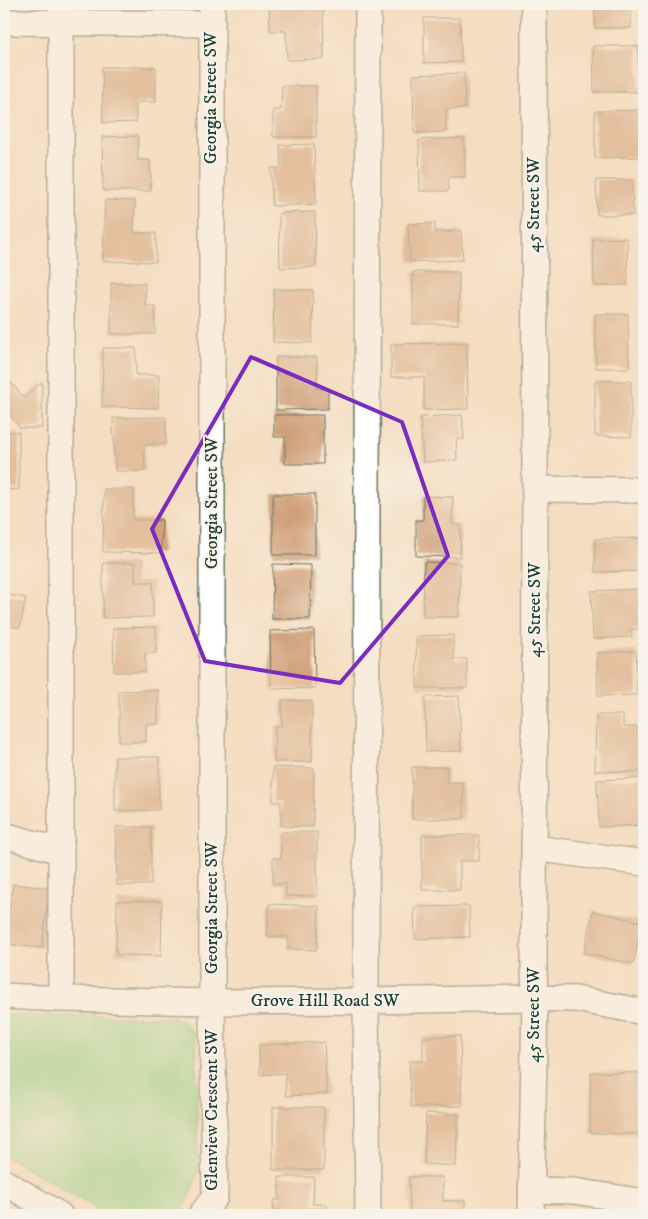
<svg xmlns="http://www.w3.org/2000/svg" width="648" height="1219" viewBox="0 0 648 1219" font-family="'IM FELL DW Pica',serif">
  <style>
    .green { fill: #94d890; stroke: #5a8a62 }
    .building { fill: #ce9b75 }
    .lines { fill: none; stroke-linecap: round; stroke-linejoin: round }
    .minor-casing { stroke: #6a7565; stroke-width: 28 }
    .minor { stroke: #fff; stroke-width: 25 }
    .marked { fill: none; stroke: #7b2cbf; stroke-width: 4; stroke-linejoin: round }
    .labels { text-anchor: middle; dominant-baseline: central; stroke-width: 4; stroke-linejoin: round; paint-order: stroke }
    .street-label { font-size: 18px; fill: #1f3d34; stroke: #f7f3e8 }
  </style>
  <rect width="100%" height="100%" fill="#f7f3e8"/>
  <filter id="ink" filterUnits="userSpaceOnUse"><feTurbulence type="fractalNoise" baseFrequency=".02" numOctaves="2"/><feDisplacementMap in="SourceGraphic" scale="10" xChannelSelector="R" yChannelSelector="G"/><feConvolveMatrix kernelMatrix="1 2 1 2 8 2 1 2 1" color-interpolation-filters="sRGB"/></filter>
  <filter id="wash" filterUnits="userSpaceOnUse"><feTurbulence type="fractalNoise" baseFrequency=".0096" numOctaves="4" result="noise"/><feDisplacementMap in="SourceGraphic" scale="20" xChannelSelector="R" yChannelSelector="G"/><feGaussianBlur stdDeviation="1.12" result="paint"/><feColorMatrix in="noise" values="0 0 0 0 0 0 0 0 0 0 0 0 0 0 0 0 0 1.4 0 .05"/><feComposite in="paint" operator="in"/></filter>
  <g filter="url(#wash)">
    <rect width="100%" height="100%" fill="#f4ddc0"/>
    <path class="green" d="M 4,1015 L 174,1017 C 189,1024 191,1028 196,1043 L 198,1172 L 189,1198 L 180,1215 L 108,1215 L 4,1155 Z"/>
    <g id="blocks">
      <path class="building" d="M 424,4 L 457,4 L 457,6 L 424,7 Z
        M 595,4 L 631,4 L 631,28 L 595,28 Z
        M 269,6 L 323,6 L 324,59 L 287,60 L 286,31 L 270,31 Z
        M 424,18 L 460,18 L 461,62 L 424,63 Z
        M 593,46 L 638,46 L 639,92 L 594,92 Z
        M 102,67 L 156,67 L 156,102 L 136,102 L 136,122 L 103,123 Z
        M 464,73 L 465,109 L 446,109 L 446,132 L 414,133 L 413,75 Z
        M 282,86 L 316,86 L 316,137 L 273,137 L 273,110 L 281,110 Z
        M 644,110 L 644,157 L 595,158 L 595,111 Z
        M 138,136 L 138,160 L 150,160 L 151,191 L 103,191 L 102,137 Z
        M 464,138 L 465,177 L 448,177 L 449,191 L 420,191 L 419,140 Z
        M 314,144 L 316,204 L 272,206 L 271,168 L 281,168 L 280,145 Z
        M 596,180 L 632,180 L 633,215 L 597,215 Z
        M 105,200 L 135,201 L 134,233 L 156,233 L 156,262 L 103,261 Z
        M 315,212 L 316,267 L 280,268 L 279,213 Z
        M 4,214 L 7,214 L 6,277 L 4,277 Z
        M 435,223 L 435,232 L 461,231 L 463,260 L 410,262 L 408,224 Z
        M 627,238 L 628,285 L 594,286 L 593,239 Z
        M 413,272 L 459,272 L 458,324 L 413,324 Z
        M 111,283 L 145,283 L 145,306 L 155,306 L 155,334 L 111,334 Z
        M 274,289 L 313,290 L 312,343 L 273,342 Z
        M 595,314 L 628,314 L 629,368 L 596,368 Z
        M 467,343 L 468,409 L 424,410 L 424,377 L 391,377 L 391,344 Z
        M 103,348 L 136,348 L 136,375 L 159,375 L 158,408 L 102,407 Z
        M 276,357 L 317,357 L 317,389 L 328,389 L 328,409 L 276,410 Z
        M 4,374 L 24,398 L 42,382 L 42,428 L 20,428 L 9,414 L 4,418 Z
        M 595,381 L 631,381 L 631,437 L 595,436 Z
        M 274,415 L 323,415 L 323,464 L 285,464 L 285,437 L 274,437 Z
        M 462,415 L 464,439 L 456,439 L 457,460 L 423,462 L 420,417 Z
        M 166,417 L 166,444 L 144,445 L 145,471 L 115,471 L 113,418 Z
        M 4,432 L 19,432 L 19,489 L 4,490 Z
        M 104,489 L 134,489 L 133,520 L 162,520 L 161,553 L 103,552 Z
        M 273,494 L 315,494 L 315,555 L 273,555 Z
        M 423,496 L 453,497 L 452,524 L 461,525 L 460,557 L 416,556 L 416,520 L 423,520 Z
        M 643,538 L 644,571 L 595,572 L 595,539 Z
        M 424,562 L 460,563 L 459,617 L 423,617 Z
        M 103,563 L 135,563 L 135,582 L 153,582 L 153,617 L 103,618 Z
        M 273,564 L 311,565 L 310,619 L 272,619 Z
        M 640,589 L 641,629 L 631,629 L 632,637 L 593,639 L 591,591 Z
        M 4,594 L 26,598 L 20,628 L 4,625 Z
        M 156,627 L 156,653 L 145,653 L 145,672 L 114,672 L 113,628 Z
        M 314,630 L 315,688 L 271,689 L 270,631 Z
        M 453,635 L 454,659 L 467,659 L 467,688 L 417,688 L 416,636 Z
        M 636,651 L 637,695 L 598,696 L 597,653 Z
        M 158,690 L 158,724 L 146,724 L 146,742 L 119,742 L 119,691 Z
        M 459,696 L 461,751 L 426,752 L 425,697 Z
        M 282,700 L 312,701 L 312,762 L 274,762 L 275,726 L 282,726 Z
        M 596,715 L 623,715 L 623,727 L 644,727 L 644,772 L 595,771 Z
        M 115,757 L 159,757 L 159,810 L 115,811 Z
        M 273,767 L 314,768 L 313,827 L 281,826 L 281,802 L 273,802 Z
        M 412,767 L 447,767 L 447,783 L 463,782 L 464,819 L 412,819 Z
        M 644,778 L 644,825 L 599,827 L 597,780 Z
        M 116,827 L 151,827 L 151,885 L 117,885 Z
        M 281,832 L 317,832 L 317,896 L 286,896 L 286,884 L 273,884 L 273,858 L 281,858 Z
        M 422,835 L 479,835 L 479,861 L 460,861 L 460,890 L 422,890 Z
        M 13,884 L 49,888 L 42,948 L 4,944 L 4,909 L 10,910 Z
        M 117,901 L 162,901 L 161,956 L 116,955 Z
        M 269,904 L 319,906 L 317,950 L 288,949 L 288,937 L 267,936 Z
        M 469,906 L 470,937 L 415,939 L 414,907 Z
        M 593,911 L 643,922 L 633,964 L 584,953 Z
        M 460,1036 L 462,1106 L 411,1107 L 409,1061 L 423,1061 L 423,1037 Z
        M 324,1042 L 327,1094 L 286,1096 L 285,1073 L 260,1075 L 259,1045 Z
        M 591,1072 L 641,1073 L 641,1134 L 590,1133 Z
        M 273,1107 L 324,1107 L 324,1170 L 273,1170 Z
        M 426,1113 L 458,1114 L 456,1166 L 424,1164 Z
        M 279,1177 L 314,1177 L 313,1204 L 327,1204 L 327,1215 L 274,1215 L 274,1200 L 279,1200 Z
        M 409,1177 L 443,1177 L 443,1201 L 465,1201 L 465,1215 L 410,1215 Z"/>
    </g>
  </g>
  <g filter="url(#ink)">
    <use href="#blocks" fill-opacity="0" stroke="#6a7565" stroke-width="1"/>
    <g class="lines">
      <g class="minor-casing">
        <path id="minor" d="M 4,22 L 211,24
          M 535,489 L 644,490
          M 4,835 L 60,851
          M 534,848 L 644,863
          M 4,996 L 61,999 L 212,1002 L 366,1001 L 535,998 L 576,999 L 644,1012
          M 61,999 L 61,4
          M 4,1182 L 60,1215
          M 531,1190 L 574,1191 L 644,1202
          M 201,1215 L 215,1197 L 212,1002 L 212,4
          M 368,1215 L 366,1001 L 368,4
          M 531,1215 L 535,998 L 534,968 L 535,489 L 534,4"/>
      </g>
      <use href="#minor" class="minor"/>
    </g>
  </g>
  <path d="M0 0H648V1219H0ZM 251,357 L 402,422 L 448,556 L 340,683 L 205,661 L 152,529 Z" fill="#f4ddc0" fill-opacity=".55" fill-rule="evenodd"/>
  <path class="marked" d="M 251,357 L 402,422 L 448,556 L 340,683 L 205,661 L 152,529 Z"/>
  <g class="labels">
    <g class="street-label">
      <text transform="translate(211 98) rotate(-90)">Georgia Street SW</text>
      <text transform="translate(534 205) rotate(-90)">45 Street SW</text>
      <text transform="translate(212 503) rotate(-90)">Georgia Street SW</text>
      <text transform="translate(535 610) rotate(-90)">45 Street SW</text>
      <text transform="translate(212 908) rotate(-90)">Georgia Street SW</text>
      <text x="325" y="1001">Grove Hill Road SW</text>
      <text transform="translate(534 1015) rotate(-90)">45 Street SW</text>
      <text transform="translate(212 1110) rotate(-90)">Glenview Crescent SW</text>
    </g>
  </g>
  <rect width="648" height="1219" fill="none" stroke="#f7f3e8" stroke-width="20"/>
</svg>
